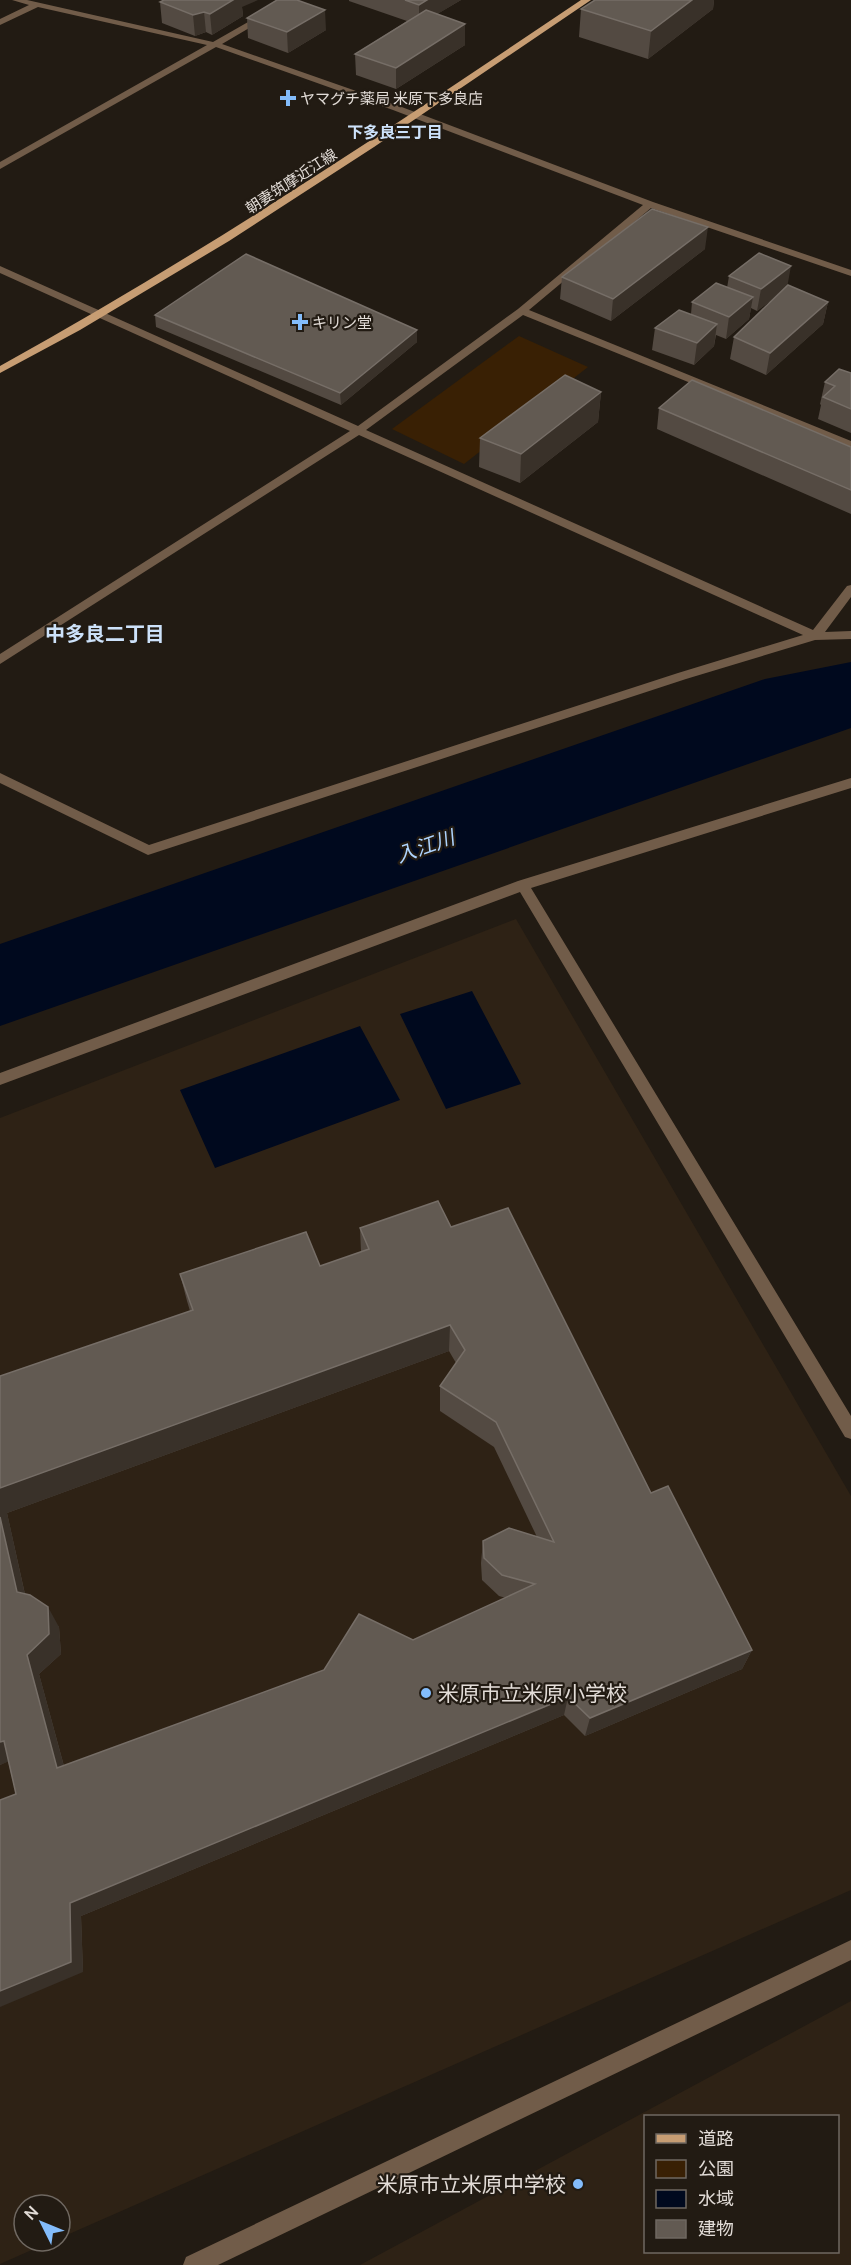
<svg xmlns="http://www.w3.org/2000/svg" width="851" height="2265" viewBox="0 0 851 2265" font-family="Manrope,'Noto Sans JP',sans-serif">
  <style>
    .built { fill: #2e2215; fill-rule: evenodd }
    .green { fill: #392004 }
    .water { fill: #00091e }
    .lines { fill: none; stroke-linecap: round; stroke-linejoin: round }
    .minor { fill: #715c49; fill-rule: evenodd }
    .major { fill: #c79d73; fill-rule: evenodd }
    .wall { fill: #534a42; fill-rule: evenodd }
    .shaded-wall { fill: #393129 }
    .building { fill: #625a52; stroke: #766e67; stroke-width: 1.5 }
    .poi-dot { fill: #83bcfb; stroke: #221b13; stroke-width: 2 }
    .labels { text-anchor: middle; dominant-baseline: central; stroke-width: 4.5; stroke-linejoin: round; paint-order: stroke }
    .far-poi-label { font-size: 15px; fill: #e2dcd7; stroke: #221b13; text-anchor: start }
    .far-street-label { font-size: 15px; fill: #e2dcd7; stroke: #221b13 }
    .far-neighbourhood-label { font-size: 16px; font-weight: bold; fill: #cde2fa; stroke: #221b13 }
    .neighbourhood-label { font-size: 20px; font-weight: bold; fill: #cde2fa; stroke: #221b13 }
    .water-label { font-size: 20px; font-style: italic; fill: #aed4fe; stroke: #221b13 }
    .near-poi-label { font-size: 21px; fill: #e2dcd7; stroke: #221b13; text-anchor: start }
  </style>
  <rect width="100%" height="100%" fill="#221b13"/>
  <path class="built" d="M 516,919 L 851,1496 L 851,1890 L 60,2238 L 60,2205 L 24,2205 L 24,2241 L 52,2241 L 0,2264 L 0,1118 Z
    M 851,2001 L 851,2265 L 360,2265 ZM 646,2116 L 838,2116 L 838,2252 L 646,2252 Z"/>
  <path class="green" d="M 519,336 L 588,367 L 464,464 L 392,429 Z"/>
  <path class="water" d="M 851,662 L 851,728 L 0,1026 L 0,944 L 765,679 Z
    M 472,991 L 521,1084 L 446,1109 L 400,1014 Z
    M 360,1026 L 400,1100 L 215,1168 L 180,1090 Z"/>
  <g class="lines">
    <path class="minor" d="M 12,0 L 27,0 L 213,42 L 287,0 L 297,0 L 222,44 L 399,106 L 653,202 L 851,270 L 851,276 L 651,208 L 529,310 L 851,441 L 851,448 L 523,315 L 366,430 L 813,630 L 847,586 L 851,585 L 851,597 L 825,632 L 851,631 L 851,639 L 815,640 L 686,679 L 148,855 L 0,783 L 0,773 L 149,845 L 678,673 L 803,635 L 359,435 L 0,664 L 0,654 L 350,431 L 0,273 L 0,266 L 358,426 L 518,309 L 643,205 L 393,110 L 216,47 L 0,169 L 0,162 L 207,45 L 38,7 L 0,25 L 0,19 L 29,5 Z
      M 851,778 L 851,788 L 531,888 L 851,1416 L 851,1439 L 845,1437 L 520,892 L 0,1085 L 0,1073 L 518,881 Z
      M 851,1940 L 851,1960 L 218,2265 L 183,2265 L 186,2257 Z"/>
    <path class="major" d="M 581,0 L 591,0 L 374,147 L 229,241 L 80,330 L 0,373 L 0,366 C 201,255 391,128 581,0 Z"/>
  </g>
  <path class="wall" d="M 349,0 L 461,0 L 437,14 L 465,45 L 396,89 L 356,75 L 355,54 L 407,21 L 349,1 Z
    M 595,0 L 714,0 L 713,9 L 648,59 L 579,37 L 581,9 Z
    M 160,2 L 242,7 L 243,16 L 212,35 L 206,32 L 195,36 L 162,23 Z
    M 247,18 L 326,30 L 288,53 L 248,38 Z
    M 705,249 L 611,321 L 560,299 L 562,277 Z
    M 729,276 L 787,286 L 828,302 L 823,324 L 766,375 L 730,359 L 734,337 L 779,294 L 757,311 L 751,308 L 749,319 L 726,339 L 716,335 L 714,346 L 694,365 L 652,350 L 655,328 L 691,314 L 692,302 L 727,288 Z
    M 155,315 L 417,330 L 417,342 L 341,405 L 156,327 Z
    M 851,373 L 851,433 L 818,419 L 821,405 L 820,404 L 825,382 Z
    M 601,392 L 598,422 L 520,483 L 479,467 L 480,438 Z
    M 659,408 L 851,447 L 851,514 L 657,429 Z
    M 451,1227 L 651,1493 L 752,1650 L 742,1669 L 585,1736 L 564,1715 L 81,1916 L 83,1972 L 16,1794 L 8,1761 L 0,1765 L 0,1376 L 190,1311 L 187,1301 L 180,1274 L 320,1266 L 361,1252 L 360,1228 ZM 449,1351 L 456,1363 L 440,1386 L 440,1411 L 494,1447 L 537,1537 L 483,1541 L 481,1563 L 482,1580 L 499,1596 L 506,1598 L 413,1640 L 64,1766 L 39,1674 L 61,1654 L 59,1627 L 25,1594 L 7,1513 Z"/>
  <path class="shaded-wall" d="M 233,0 L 258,0 L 242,7 L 243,16 L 212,35 L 210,14 Z
    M 427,0 L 461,0 L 419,25 L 419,5 Z
    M 692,0 L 714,0 L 713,9 L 648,59 L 651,31 Z
    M 325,10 L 326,30 L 288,53 L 287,32 Z
    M 204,12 L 206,32 L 195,36 L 193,15 Z
    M 465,24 L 465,45 L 396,89 L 396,68 Z
    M 708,227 L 705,249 L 611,321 L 613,299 Z
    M 791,266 L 787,288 L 757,311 L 761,289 Z
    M 753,297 L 749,319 L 726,339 L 729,317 Z
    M 828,302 L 823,324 L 766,375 L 770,353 Z
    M 717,324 L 714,346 L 694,365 L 697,343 Z
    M 417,330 L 417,342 L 341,405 L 340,393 Z
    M 601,392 L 598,422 L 520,483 L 521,454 Z
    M 450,1325 L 449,1351 L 7,1513 L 29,1613 L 17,1592 L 0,1517 L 0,1488 Z
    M 48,1607 L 59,1627 L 61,1654 L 39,1674 L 69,1785 L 57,1768 L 27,1655 Z
    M 752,1650 L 742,1669 L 585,1736 L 590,1718 Z
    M 568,1697 L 564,1715 L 81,1916 L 83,1972 L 0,2007 L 0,1991 L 70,1903 Z
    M 4,1741 L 17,1758 L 0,1765 L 0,1742 Z"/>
  <path class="building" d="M 164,0 L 233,0 L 210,14 L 204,12 L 193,15 L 160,2 Z
    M 277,0 L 297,0 L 325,10 L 287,32 L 247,18 Z
    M 405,0 L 427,0 L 419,5 Z
    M 595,0 L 692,0 L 651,31 L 581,9 Z
    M 426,10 L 465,24 L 396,68 L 355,54 Z
    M 652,209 L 708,227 L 613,299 L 562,277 Z
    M 759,253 L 791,266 L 761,289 L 729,276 Z
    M 246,254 L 417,330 L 340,393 L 155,315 Z
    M 716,283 L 753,297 L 729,317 L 692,302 Z
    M 788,285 L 828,302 L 770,353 L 734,337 Z
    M 679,310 L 717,324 L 697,343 L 655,328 Z
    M 839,369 L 851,373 L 851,409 L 823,397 L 835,386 L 825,382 Z
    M 565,375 L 601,392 L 521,454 L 480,438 Z
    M 692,380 L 851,447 L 851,490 L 659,408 Z
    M 438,1201 L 451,1227 L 508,1208 L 651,1493 L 668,1486 L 752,1650 L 590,1718 L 568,1697 L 70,1903 L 71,1962 L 0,1991 L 0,1800 L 16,1794 L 4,1741 L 0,1742 L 0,1517 L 17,1592 L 30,1595 L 48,1607 L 49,1634 L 27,1655 L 57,1768 L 324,1670 L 359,1614 L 413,1640 L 535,1584 L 502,1575 L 484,1558 L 483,1541 L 509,1528 L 554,1542 L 496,1422 L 440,1386 L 465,1350 L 450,1325 L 0,1488 L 0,1376 L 193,1310 L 180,1274 L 306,1232 L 320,1266 L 369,1249 L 360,1228 Z"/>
  <g class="poi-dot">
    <path d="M285 89h6v6h6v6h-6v6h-6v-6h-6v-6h6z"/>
    <path d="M297 313h6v6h6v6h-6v6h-6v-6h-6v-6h6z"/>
    <circle cx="426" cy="1693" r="6"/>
    <circle cx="578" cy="2184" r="6"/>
  </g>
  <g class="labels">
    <g class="far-poi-label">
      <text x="300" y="98">ヤマグチ薬局 米原下多良店</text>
      <text x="312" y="322">キリン堂</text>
    </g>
    <g class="far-street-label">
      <text transform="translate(291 181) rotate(-33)">朝妻筑摩近江線</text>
    </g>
    <g class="far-neighbourhood-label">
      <text x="395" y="132">下多良三丁目</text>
    </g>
    <g class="neighbourhood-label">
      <text x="105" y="633">中多良二丁目</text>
    </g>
    <g class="water-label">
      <text transform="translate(425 846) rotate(-19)">入江川</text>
    </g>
    <g class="near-poi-label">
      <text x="438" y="1693">米原市立米原小学校</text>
      <text x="566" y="2184" text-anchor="end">米原市立米原中学校</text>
    </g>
  </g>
  <rect x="644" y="2115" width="195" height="138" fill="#221b13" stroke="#6f6861" stroke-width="1.5"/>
  <rect x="656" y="2134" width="30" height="9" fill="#c79d73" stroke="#6f6861" stroke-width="1.5"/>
  <text x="698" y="2145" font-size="18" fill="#e2dcd7">道路</text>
  <rect x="656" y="2160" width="30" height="18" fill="#392004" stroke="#6f6861" stroke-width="1.5"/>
  <text x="698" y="2175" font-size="18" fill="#e2dcd7">公園</text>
  <rect x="656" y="2190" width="30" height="18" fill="#00091e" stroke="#6f6861" stroke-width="1.5"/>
  <text x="698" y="2205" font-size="18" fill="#e2dcd7">水域</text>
  <rect x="656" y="2220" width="30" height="18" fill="#625a52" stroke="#6f6861" stroke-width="1.5"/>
  <text x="698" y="2235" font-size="18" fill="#e2dcd7">建物</text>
  <g transform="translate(42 2223) rotate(313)"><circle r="28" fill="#221b13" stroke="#6f6861" stroke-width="1.5"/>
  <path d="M0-4.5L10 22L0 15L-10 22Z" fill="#83bcfb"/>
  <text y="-9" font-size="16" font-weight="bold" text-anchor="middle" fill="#e2dcd7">N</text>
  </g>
</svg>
